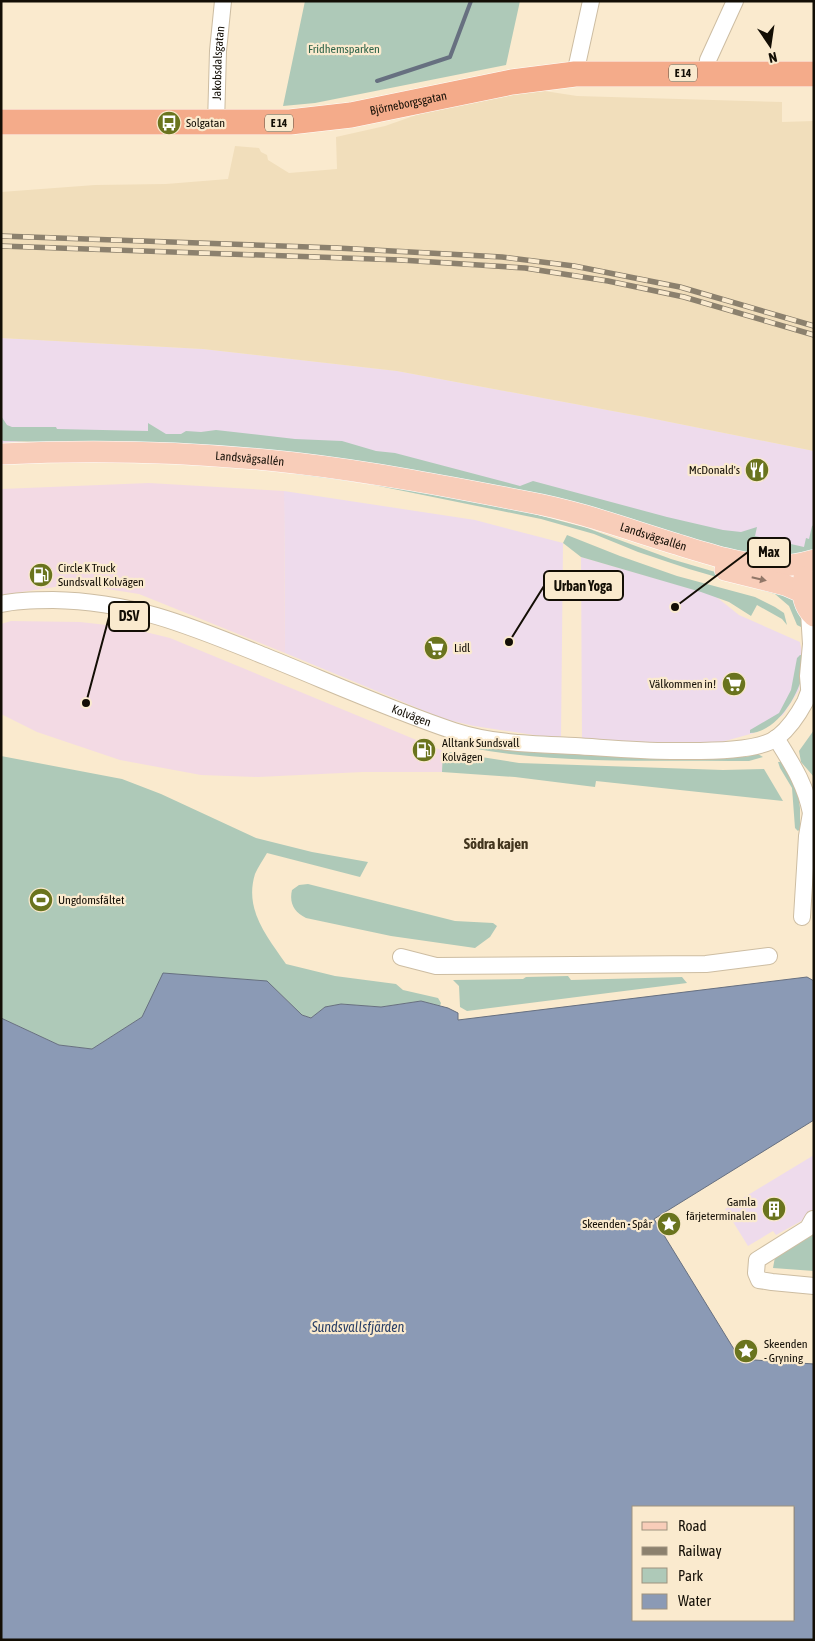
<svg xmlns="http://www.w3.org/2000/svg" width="815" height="1641" viewBox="0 0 815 1641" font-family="'Asap Condensed',sans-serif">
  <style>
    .commercial { fill: #eedbec }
    .industrial { fill: #f3dae4 }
    .built { fill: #f1debb }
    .green { fill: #aec9b8 }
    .water { fill: #8b9ab5; stroke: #677080; fill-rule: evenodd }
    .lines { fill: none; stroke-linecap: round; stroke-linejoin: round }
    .stream { stroke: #677080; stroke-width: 4 }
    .minor-casing { stroke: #cdbda2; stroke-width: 18 }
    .major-casing { stroke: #fff; stroke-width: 22 }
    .highway-casing { stroke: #fff; stroke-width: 26 }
    .minor { stroke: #fff; stroke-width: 16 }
    .major { stroke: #f8cdb9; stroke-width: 21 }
    .highway { stroke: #f4ab8a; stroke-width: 25 }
    .rail-casing { stroke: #8c816e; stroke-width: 5.5 }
    .rail { stroke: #faeace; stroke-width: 4; stroke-dasharray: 11; stroke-linecap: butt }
    .oneway { fill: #917768 }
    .labels { text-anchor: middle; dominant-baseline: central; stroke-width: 4.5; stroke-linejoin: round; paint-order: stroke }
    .shield { fill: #faeace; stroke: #585041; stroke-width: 1 }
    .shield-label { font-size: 11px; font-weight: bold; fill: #130e05 }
    .park-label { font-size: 12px; fill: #2e6348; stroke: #faeace }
    .street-label { font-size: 12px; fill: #130e05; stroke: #faeace }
    .poi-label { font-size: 12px; fill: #130e05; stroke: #faeace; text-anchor: start }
    .water-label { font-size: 14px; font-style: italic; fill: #2a3f66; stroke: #faeace }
    .quarter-label { font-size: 15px; font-weight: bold; fill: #42351e; stroke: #faeace }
    .leader { fill: none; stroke: #130e05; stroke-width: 2 }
    .callout-dot { fill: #130e05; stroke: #faeace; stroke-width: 2 }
    .callout { fill: #faeace; stroke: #130e05; stroke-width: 2 }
    .callout-label { font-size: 14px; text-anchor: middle; font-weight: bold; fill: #130e05 }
  </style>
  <rect width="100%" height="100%" fill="#faeace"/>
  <path class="commercial" d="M 1,338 L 203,349 L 397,371 L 645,417 L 814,451 L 814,557 L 701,534 L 104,443 L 25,441 L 1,443 Z
    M 284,491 L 475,520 L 563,543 L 561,737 L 547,737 L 474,726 L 444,719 L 285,653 Z
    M 581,557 L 714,595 L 739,615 L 800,642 L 803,659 L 799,690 L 783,715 L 754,733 L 718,743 L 582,741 Z
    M 814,1155 L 814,1214 L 776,1235 L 773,1231 L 748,1246 L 725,1209 Z"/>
  <path class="industrial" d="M 149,483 L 284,491 L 285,653 L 139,594 L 75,584 L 1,595 L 1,489 Z
    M 11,621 L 80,622 L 125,627 L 170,638 L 443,751 L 442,772 L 363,772 L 258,777 L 201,775 L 120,760 L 37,732 L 1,714 L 1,624 Z"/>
  <path class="built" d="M 538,90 L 577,96 L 782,102 L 782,122 L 814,121 L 814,451 L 645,417 L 397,371 L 203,349 L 1,338 L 1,192 L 95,185 L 166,184 L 228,179 L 235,146 L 259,148 L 261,152 L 267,155 L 268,160 L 289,173 L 337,169 L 336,137 L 385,126 L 425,112 Z"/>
  <path class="green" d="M 305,1 L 520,1 L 506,65 L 315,103 L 283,106 Z
    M 1,416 L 7,425 L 12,427 L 56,427 L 57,429 L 148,431 L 148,423 L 166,434 L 181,434 L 186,431 L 201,432 L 216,430 L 295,439 L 342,441 L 376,451 L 395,453 L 520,486 L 533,481 L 667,517 L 723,530 L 741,532 L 757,527 L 755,536 L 804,547 L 806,538 L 809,539 L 812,526 L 814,525 L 814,556 L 768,559 L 633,523 L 104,443 L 4,441 L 1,440 Z
    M 296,471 L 368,481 L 523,511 L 587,528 L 671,559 L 746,581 L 792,598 L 801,613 L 803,628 L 797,625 L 789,606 L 775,594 L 689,569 L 638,552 L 594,534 L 541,519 L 364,483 L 295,474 Z
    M 567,535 L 620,556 L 677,576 L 755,597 L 775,607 L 784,613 L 787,625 L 782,619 L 757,605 L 751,616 L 729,602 L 701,592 L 581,557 L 563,543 Z
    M 800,655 L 802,655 C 803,658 805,663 804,666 C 802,691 778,732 750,733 L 750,730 L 779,713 L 791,690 L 797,658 Z
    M 814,730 L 814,777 L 801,762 L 799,751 Z
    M 471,744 L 540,753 L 715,757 L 745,757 L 758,754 L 763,757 L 749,761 L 731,761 C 645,760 555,764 471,748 L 469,747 Z
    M 443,751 L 519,763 L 723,770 L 764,769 L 783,801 L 596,781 L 595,787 L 515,777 L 442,772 Z
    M 1,756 L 122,779 L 161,794 L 256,838 L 312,852 L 368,862 L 360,877 L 267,853 C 263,860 258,867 255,874 C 244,910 267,936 286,964 L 335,976 L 396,984 L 403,990 L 438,998 L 441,1003 L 440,1006 L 421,1001 L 381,1007 L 341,1004 L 325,1007 L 311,1018 L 302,1015 L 267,981 L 142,1017 L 92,1049 L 59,1045 L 1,1018 Z
    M 778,762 L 782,762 L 798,793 L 800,808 L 800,829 L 798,831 L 795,828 L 792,788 L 780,768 Z
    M 308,884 L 455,921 L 493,923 L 497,926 L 490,937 L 475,948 L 391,936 L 306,918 C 294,912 289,903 292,890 L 299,885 Z
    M 568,976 L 571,980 L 682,977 L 687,983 L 467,1011 L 460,1007 L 459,986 L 453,980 L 523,979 L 526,977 Z
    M 814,1234 L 814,1271 L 773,1268 L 775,1257 Z"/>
  <path class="water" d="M 163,973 L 267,981 L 302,1015 L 311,1018 L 325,1007 L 341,1004 L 381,1007 L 421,1001 L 448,1008 L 458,1013 L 458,1020 L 807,977 L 814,981 L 814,1120 L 654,1219 L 740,1359 L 814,1364 L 814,1640 L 1,1640 L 1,1018 L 59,1045 L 92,1049 L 142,1017 ZM 634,1507 L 794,1507 L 794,1620 L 634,1620 Z"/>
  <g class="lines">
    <path class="stream" d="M 377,81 L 450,57 L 471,1"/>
    <g class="minor-casing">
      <g id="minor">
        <path d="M 706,73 L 708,60 L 735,1"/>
        <path d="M 575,74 L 591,1"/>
        <path id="s1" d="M 216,124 L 218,51 L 223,1"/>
        <path id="s2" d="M 1,604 C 18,600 36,600 53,600 C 133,601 195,628 267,657 C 329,682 391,710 454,731 C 494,744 534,744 575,746 C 607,748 639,751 671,751 C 697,751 758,753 778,737 C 789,728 798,715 805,702 C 808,695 809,689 814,683"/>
        <path d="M 809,612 L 811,644 L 808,676 L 809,688"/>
        <path d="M 776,738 C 792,764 805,783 811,813 L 814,813"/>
        <path d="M 802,917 L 807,836 L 811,813"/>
        <path d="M 401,957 L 436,966 L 706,964 L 769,956"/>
        <path d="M 813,1219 L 808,1228 L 757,1260 L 756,1273 L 759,1280 L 772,1282 L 814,1286"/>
      </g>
    </g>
    <g class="major-casing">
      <g id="major">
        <path id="s3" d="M 1,454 C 99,449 198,452 295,463 C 373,472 451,487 528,502 C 578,511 627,529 676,544 C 705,553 739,564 769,566 C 783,567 800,564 814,560"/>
        <path d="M 725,570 L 785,585 L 801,592"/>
        <path d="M 804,577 C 801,592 802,605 814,616"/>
      </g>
    </g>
    <g class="highway-casing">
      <g id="highway">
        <path id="s4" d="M 1,122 L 290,122 L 351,115 L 512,82 L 575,74 L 814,74"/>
      </g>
    </g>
    <use href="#minor" class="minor"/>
    <use href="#major" class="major"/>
    <use href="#highway" class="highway"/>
    <g class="rail-casing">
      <path id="rail" d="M 1,236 L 337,248 L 502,257 L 574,266 L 680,287 L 814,326
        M 1,246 L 401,260 L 525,268 L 608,281 L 684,297 L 814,335"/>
    </g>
    <use href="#rail" class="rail"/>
  </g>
  <defs><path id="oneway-solid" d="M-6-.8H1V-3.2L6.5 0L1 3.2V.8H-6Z" transform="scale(1.25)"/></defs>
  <use class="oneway" href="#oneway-solid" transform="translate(759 579) rotate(13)"/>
  <defs>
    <g id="bus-disc" transform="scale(1.25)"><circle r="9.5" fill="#6a741e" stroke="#faeace"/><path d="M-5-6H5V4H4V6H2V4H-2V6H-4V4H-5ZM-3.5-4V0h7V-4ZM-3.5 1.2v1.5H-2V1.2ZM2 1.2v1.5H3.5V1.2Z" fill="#fff"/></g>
    <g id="restaurant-disc" transform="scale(1.25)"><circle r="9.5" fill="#6a741e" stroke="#faeace"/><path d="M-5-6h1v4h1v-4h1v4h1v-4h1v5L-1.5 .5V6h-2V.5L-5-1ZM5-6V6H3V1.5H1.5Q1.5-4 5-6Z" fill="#fff"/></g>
    <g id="fuel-disc" transform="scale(1.25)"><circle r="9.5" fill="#6a741e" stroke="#faeace"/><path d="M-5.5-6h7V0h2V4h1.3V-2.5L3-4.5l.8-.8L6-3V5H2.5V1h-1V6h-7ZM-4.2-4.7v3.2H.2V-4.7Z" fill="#fff"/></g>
    <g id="supermarket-disc" transform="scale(1.25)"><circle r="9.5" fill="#6a741e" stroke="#faeace"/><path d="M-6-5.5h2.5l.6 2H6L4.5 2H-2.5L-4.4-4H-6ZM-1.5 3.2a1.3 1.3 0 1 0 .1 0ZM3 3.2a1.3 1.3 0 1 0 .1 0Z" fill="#fff"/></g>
    <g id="stadium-disc" transform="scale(1.25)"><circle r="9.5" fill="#6a741e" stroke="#faeace"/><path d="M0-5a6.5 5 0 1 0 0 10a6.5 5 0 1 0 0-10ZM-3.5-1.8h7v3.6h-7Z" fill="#fff"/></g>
    <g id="building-disc" transform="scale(1.25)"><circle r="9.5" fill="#6a741e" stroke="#faeace"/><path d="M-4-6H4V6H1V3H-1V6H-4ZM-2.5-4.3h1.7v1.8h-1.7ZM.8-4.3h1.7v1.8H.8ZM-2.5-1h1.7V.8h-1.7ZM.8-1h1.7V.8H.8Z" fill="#fff"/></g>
    <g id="sight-disc" transform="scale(1.25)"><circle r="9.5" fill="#6a741e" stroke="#faeace"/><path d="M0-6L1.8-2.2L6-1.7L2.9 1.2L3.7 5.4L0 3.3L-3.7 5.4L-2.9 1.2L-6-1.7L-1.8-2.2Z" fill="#fff"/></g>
  </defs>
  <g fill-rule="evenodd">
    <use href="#bus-disc" x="169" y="123"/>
    <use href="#restaurant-disc" x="757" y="470"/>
    <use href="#fuel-disc" x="41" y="575"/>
    <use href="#supermarket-disc" x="436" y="648"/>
    <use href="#supermarket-disc" x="734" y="684"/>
    <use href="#fuel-disc" x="424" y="750"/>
    <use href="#stadium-disc" x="41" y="900"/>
    <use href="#building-disc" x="774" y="1209"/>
    <use href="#sight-disc" x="669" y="1224"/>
    <use href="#sight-disc" x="746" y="1351"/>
  </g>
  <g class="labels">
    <g class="shield">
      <rect x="669" y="64.5" width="28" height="17" rx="4"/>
      <rect x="265" y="114.5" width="28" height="17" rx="4"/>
    </g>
    <g class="shield-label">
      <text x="683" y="73">E 14</text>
      <text x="279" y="123">E 14</text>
    </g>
    <g class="park-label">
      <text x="344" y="49">Fridhemsparken</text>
    </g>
    <g class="street-label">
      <text stroke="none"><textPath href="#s1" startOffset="61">Jakobsdalsgatan</textPath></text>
      <text stroke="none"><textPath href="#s4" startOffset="409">Björneborgsgatan</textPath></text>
      <text stroke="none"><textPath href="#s3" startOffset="249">Landsvägsallén</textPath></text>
      <text stroke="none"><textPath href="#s3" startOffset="661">Landsvägsallén</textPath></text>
      <text stroke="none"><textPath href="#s2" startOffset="431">Kolvägen</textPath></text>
    </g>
    <g class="poi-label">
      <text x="186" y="123">Solgatan</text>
      <text x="740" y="470" text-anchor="end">McDonald's</text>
      <text x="58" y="568">Circle K Truck<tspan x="58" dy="14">Sundsvall Kolvägen</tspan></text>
      <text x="454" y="648">Lidl</text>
      <text x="716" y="684" text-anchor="end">Välkommen in!</text>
      <text x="442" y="743">Alltank Sundsvall<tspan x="442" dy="14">Kolvägen</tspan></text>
      <text x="58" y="900">Ungdomsfältet</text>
      <text x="756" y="1202" text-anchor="end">Gamla<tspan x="756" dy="14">färjeterminalen</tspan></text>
      <text x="652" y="1224" text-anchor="end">Skeenden - Spår</text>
      <text x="764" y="1344">Skeenden<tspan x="764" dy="14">- Gryning</tspan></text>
    </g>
    <g class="water-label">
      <text x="358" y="1327">Sundsvallsfjärden</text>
    </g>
    <g class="quarter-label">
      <text x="496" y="843">Södra kajen</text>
    </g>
  </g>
  <path class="leader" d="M675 607L748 552M509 642L544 586M86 703L109 617"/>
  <g class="callout-dot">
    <circle cx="675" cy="607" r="5"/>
    <circle cx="509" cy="642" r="5"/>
    <circle cx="86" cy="703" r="5"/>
  </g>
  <g class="callout">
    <rect x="748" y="538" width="42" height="29" rx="5"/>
    <rect x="544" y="571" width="79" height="29" rx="5"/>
    <rect x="109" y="602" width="40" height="29" rx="5"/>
  </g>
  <g class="callout-label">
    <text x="769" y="557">Max</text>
    <text x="583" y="591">Urban Yoga</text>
    <text x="129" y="621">DSV</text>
  </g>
  <rect width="815" height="1641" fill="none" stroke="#130e05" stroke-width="5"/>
  <rect x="632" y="1506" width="162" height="115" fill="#faeace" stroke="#9e927e"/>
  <rect x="642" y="1522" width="25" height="8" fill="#f8cdb9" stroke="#9e927e"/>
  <text x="678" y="1531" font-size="15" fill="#130e05">Road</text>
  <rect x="642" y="1547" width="25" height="8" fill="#8c816e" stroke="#9e927e"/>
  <text x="678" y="1556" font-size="15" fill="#130e05">Railway</text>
  <rect x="642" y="1568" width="25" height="15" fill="#aec9b8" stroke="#9e927e"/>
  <text x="678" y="1581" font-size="15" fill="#130e05">Park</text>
  <rect x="642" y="1594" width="25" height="15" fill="#8b9ab5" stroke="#9e927e"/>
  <text x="678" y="1606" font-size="15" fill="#130e05">Water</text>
  <g transform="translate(770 45) rotate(167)" stroke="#faeace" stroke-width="4" paint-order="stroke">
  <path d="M0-4L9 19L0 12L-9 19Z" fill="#130e05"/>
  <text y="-8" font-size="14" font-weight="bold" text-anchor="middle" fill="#130e05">N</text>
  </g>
</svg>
